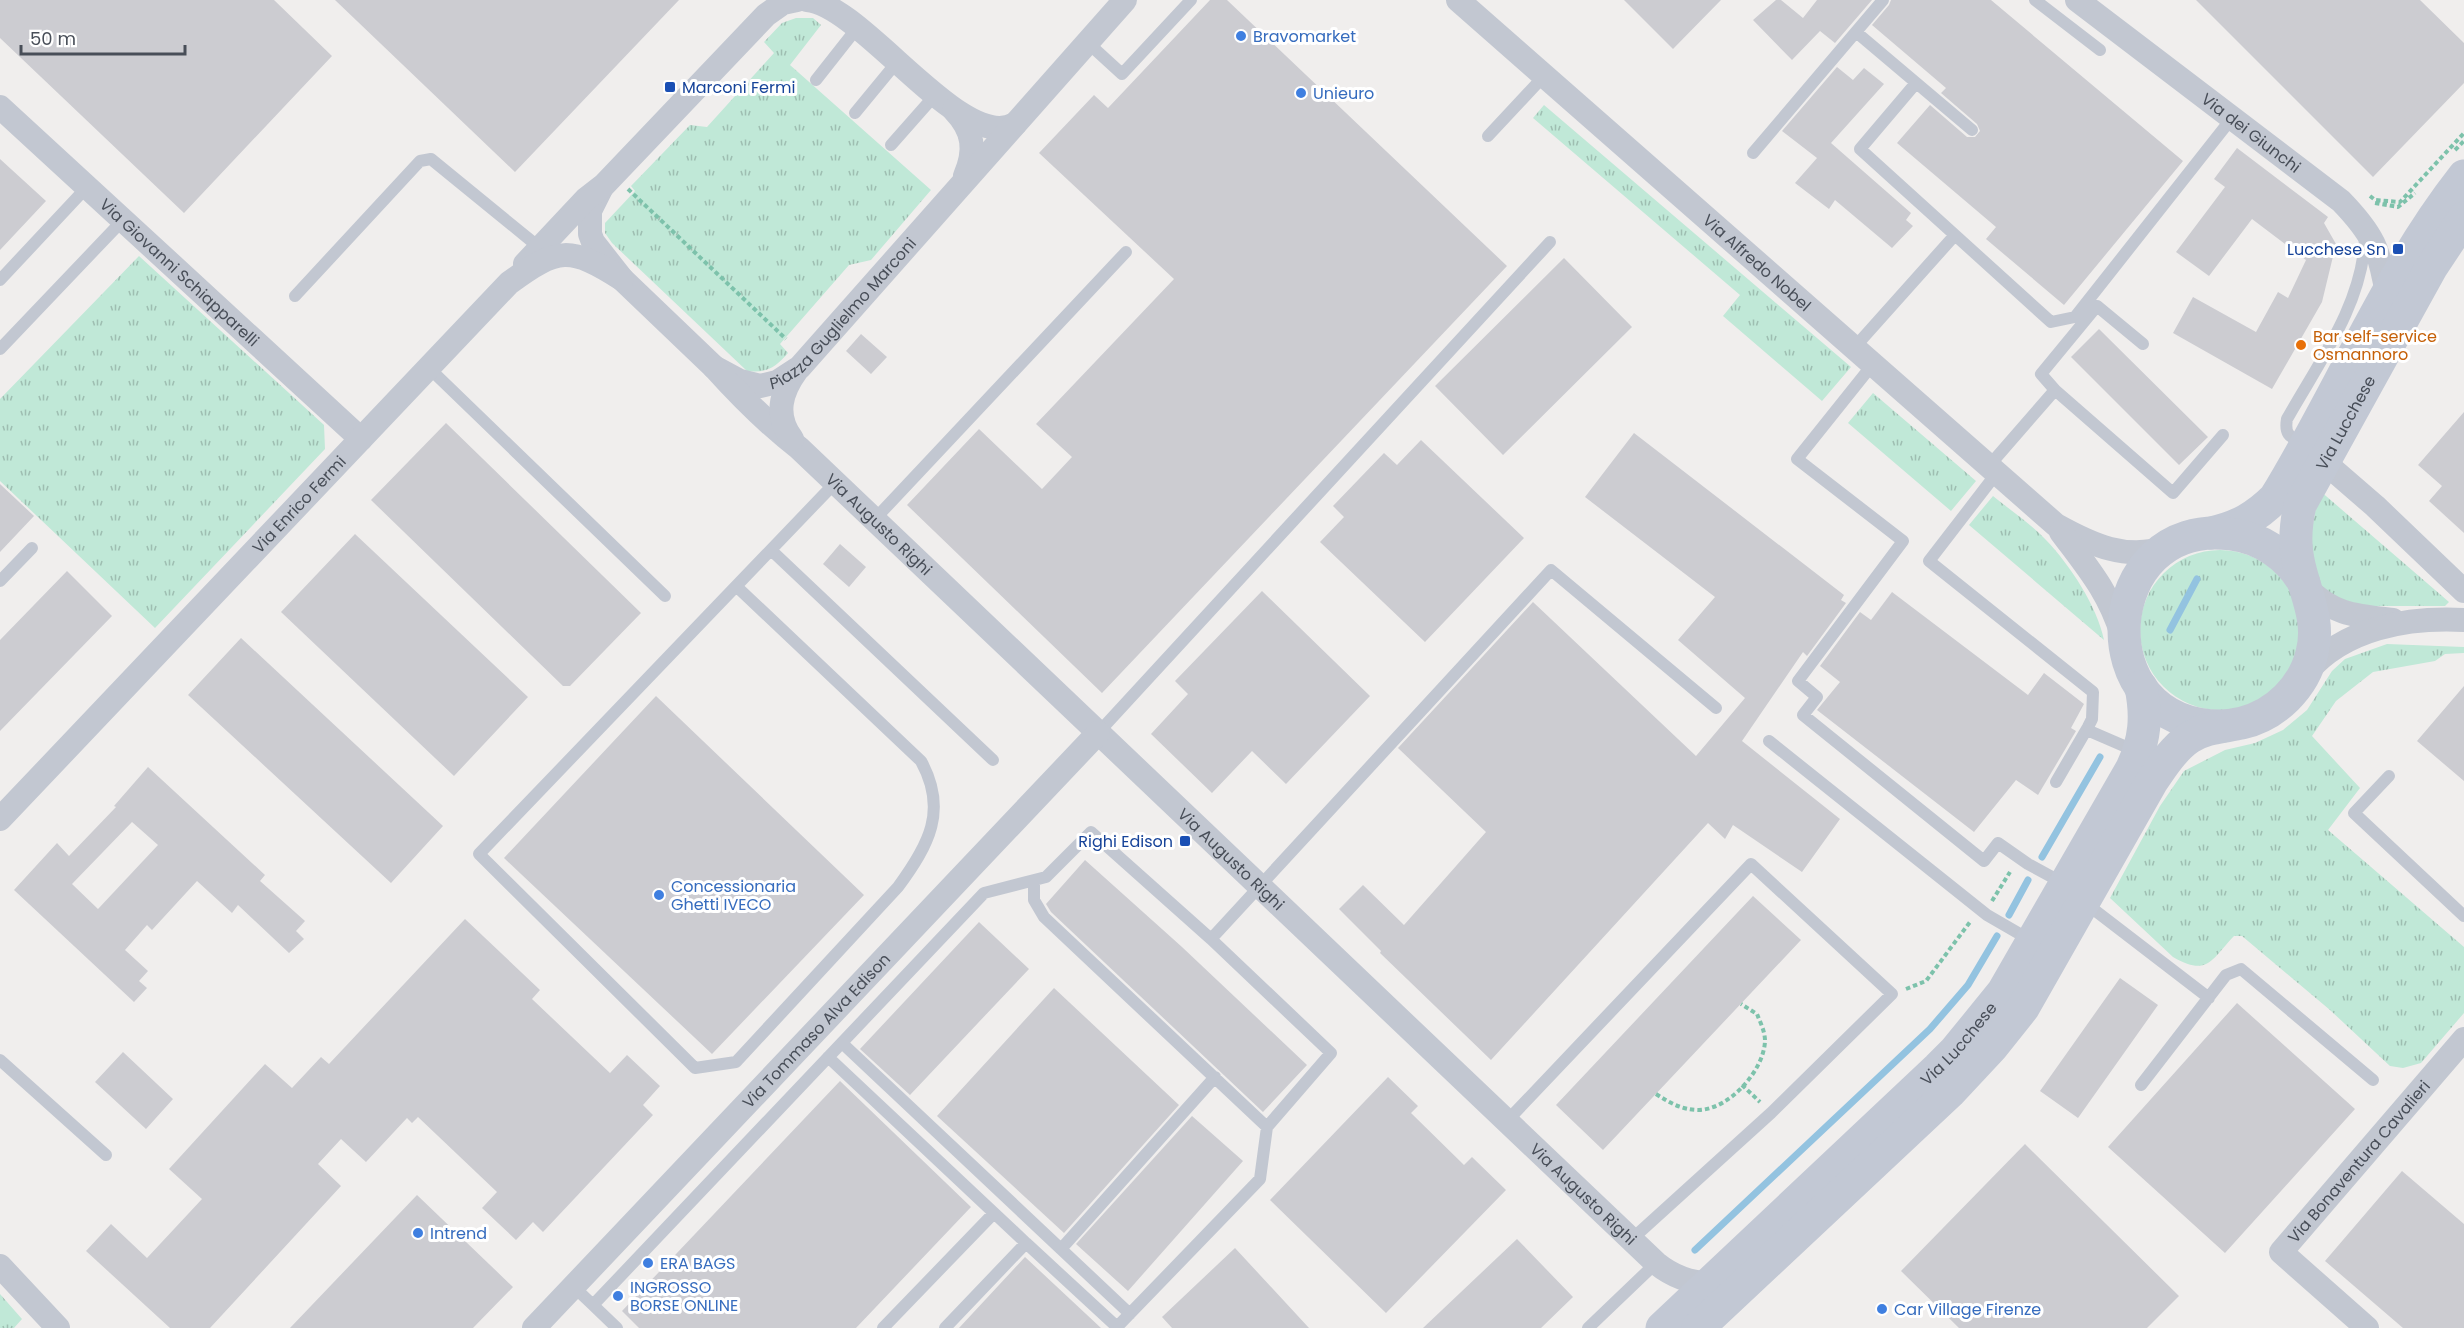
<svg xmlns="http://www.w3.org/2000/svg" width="2464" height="1328" viewBox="0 0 2464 1328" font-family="Poppins,sans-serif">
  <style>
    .grass { fill: url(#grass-tufts) }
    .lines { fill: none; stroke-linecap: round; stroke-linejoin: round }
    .stream { stroke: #93c3e0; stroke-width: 7 }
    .building { fill: #ccccd1; fill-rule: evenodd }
    .path { stroke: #7dc2ab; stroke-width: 4; stroke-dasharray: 4.5 3; stroke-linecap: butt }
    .service { stroke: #c2c7d1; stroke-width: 12 }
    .minor { stroke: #c2c7d1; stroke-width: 24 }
    .secondary { stroke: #c2c8d4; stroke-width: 33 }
    .shop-dot { fill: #3f7fe0; stroke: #fff; stroke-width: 2 }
    .transit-dot { fill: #1a4fb4; stroke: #fff; stroke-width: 2 }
    .food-dot { fill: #e8710a; stroke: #fff; stroke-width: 2 }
    .labels { text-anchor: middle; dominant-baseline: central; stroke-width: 6; stroke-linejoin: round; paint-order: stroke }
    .shop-label { font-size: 16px; fill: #366cbe; stroke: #fff; text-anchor: start }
    .transit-label { font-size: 16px; fill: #164399; stroke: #fff; text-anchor: end }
    .street-label { font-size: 16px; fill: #484e58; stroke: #fff }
    .food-label { font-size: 16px; fill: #c56008; stroke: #fff; text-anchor: start }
  </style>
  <defs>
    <pattern id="grass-tufts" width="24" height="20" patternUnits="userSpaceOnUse" patternTransform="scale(1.5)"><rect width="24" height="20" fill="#c0e8d7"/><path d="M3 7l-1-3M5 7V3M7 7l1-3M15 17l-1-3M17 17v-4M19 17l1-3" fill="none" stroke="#9ebeb1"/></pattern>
  </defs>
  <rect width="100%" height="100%" fill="#f0eeed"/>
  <path class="grass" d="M 796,18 L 813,18 L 821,25 L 790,65 L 931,190 L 871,260 L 849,265 L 780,344 L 788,353 C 775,368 767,373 747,371 L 612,243 L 605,233 L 605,223 L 635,191 L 631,186 L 690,125 L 707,127 L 774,53 L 764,42 L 782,23 Z
    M 1544,105 L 1851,367 L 1822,401 L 1723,316 L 1740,295 L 1533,118 Z
    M 139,256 L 324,425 L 325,449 L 155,628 L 0,481 L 0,399 Z
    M 1873,393 L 1976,481 L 1951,511 L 1848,423 Z
    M 2319,490 L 2449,602 L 2445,606 L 2364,606 L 2327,595 L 2306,562 Z
    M 1993,496 C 2010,510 2031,524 2046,540 C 2070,565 2097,606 2104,640 L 1969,525 Z
    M2140 630a80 80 0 1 1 160 0a80 80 0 1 1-160 0Z
    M 2387,644 L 2464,647 L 2464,653 L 2445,654 L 2435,661 L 2373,672 L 2336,701 L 2312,736 L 2360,788 L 2328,830 L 2464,947 L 2464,1013 L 2421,1063 L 2403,1068 L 2390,1066 L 2330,1010 L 2242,936 L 2234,936 C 2211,960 2208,977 2173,957 L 2110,898 L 2160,806 L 2184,771 L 2225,750 L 2255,743 L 2283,730 L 2307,710 L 2332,671 L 2345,659 Z
    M 0,1294 L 22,1319 L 14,1328 L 0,1328 Z"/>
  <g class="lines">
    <path class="stream" d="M 2170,630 L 2197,579
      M 2042,857 L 2100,757
      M 2009,915 L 2028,880
      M 1695,1250 L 1930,1029 L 1968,985 L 1997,936"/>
  </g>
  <path class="building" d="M 0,0 L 274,0 L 332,56 L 184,213 L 0,38 Z
    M 335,0 L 679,0 L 515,172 Z
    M 1210,0 L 1227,0 L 1507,266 L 1102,693 L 907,505 L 979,429 L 1042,489 L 1072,457 L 1036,424 L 1174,279 L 1039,153 L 1094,95 L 1108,108 Z
    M 1624,0 L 1721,0 L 1673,49 Z
    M 1776,0 L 1781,0 L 1803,18 L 1817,0 L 1872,0 L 1835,43 L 1820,31 L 1792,60 L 1753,20 Z
    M 1891,0 L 1991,0 L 2183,161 L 2064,305 L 1986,239 L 1996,227 L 1897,143 L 1930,105 L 1967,137 L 1975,137 L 1980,131 L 1977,124 L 1941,93 L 1946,88 L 1872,25 L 1889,5 Z
    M 2196,0 L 2420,0 L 2464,43 L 2464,83 L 2373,177 Z
    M 1837,67 L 1853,80 L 1864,68 L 1884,84 L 1831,143 L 1911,213 L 1906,220 L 1913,226 L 1892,248 L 1835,200 L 1829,209 L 1795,183 L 1817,158 L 1782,131 Z
    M 2237,148 L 2328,217 L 2324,223 L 2336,244 L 2322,302 L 2272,389 L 2173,333 L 2193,297 L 2256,332 L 2278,292 L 2288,298 L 2306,260 L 2252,219 L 2209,276 L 2176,252 L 2225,187 L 2214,179 Z
    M 0,159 L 46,201 L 0,250 Z
    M 1564,258 L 1632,327 L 1503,455 L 1435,386 Z
    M 2099,329 L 2208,437 L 2179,465 L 2071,357 Z
    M 861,334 L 887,357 L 871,374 L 846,351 Z
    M 2464,412 L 2464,533 L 2429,501 L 2442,486 L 2418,465 Z
    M 446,423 L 641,613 L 570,686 L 563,686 L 371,500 Z
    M 1634,433 L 1844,595 L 1841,600 L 1846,603 L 1807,656 L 1803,652 L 1742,741 L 1840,819 L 1802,872 L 1733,825 L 1725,839 L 1708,823 L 1491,1060 L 1380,953 L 1381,951 L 1339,909 L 1363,885 L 1404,925 L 1486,832 L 1398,748 L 1533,602 L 1696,756 L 1745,698 L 1678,640 L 1715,597 L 1585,497 Z
    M 1421,440 L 1524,538 L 1425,642 L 1320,542 L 1344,517 L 1333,506 L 1384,453 L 1397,465 Z
    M 0,484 L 34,516 L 0,552 Z
    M 355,534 L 528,697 L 454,776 L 281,612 Z
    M 840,544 L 866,567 L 849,587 L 823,564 Z
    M 67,571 L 112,616 L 0,731 L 0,640 Z
    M 1262,591 L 1370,696 L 1286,784 L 1252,751 L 1212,793 L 1151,734 L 1188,694 L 1175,681 Z
    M 1892,592 L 2028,695 L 2044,673 L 2084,704 L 2071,728 L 2076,731 L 2038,795 L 2016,780 L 1974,832 L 1817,710 L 1840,682 L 1820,666 L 1860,612 L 1871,620 Z
    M 241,638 L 443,826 L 391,883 L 188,695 Z
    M 2464,686 L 2464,781 L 2417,741 Z
    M 656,696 L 864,895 L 712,1054 L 504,858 Z
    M 148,767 L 265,875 L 260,881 L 305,921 L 296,931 L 304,939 L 289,953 L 238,905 L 232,913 L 197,881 L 152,930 L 147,925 L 125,950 L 148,971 L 139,981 L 147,988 L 134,1002 L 14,890 L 57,843 L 69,856 L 116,807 L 114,806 ZM 132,822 L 158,845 L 98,909 L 72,884 Z
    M 1085,860 L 1182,947 L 1307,1065 L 1263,1112 L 1051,912 L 1046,904 Z
    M 1753,896 L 1801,940 L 1603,1150 L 1556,1105 Z
    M 465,919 L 540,990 L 532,999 L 610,1073 L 627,1055 L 660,1086 L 643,1105 L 653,1115 L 543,1232 L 533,1222 L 516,1240 L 482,1208 L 497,1192 L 418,1117 L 412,1123 L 407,1118 L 366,1162 L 341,1139 L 318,1164 L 341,1186 L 210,1328 L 170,1328 L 86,1251 L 111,1224 L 147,1258 L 202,1199 L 169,1169 L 265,1064 L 292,1088 L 321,1057 L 329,1064 Z
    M 979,922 L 1029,969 L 910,1095 L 860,1049 Z
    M 2120,978 L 2158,1005 L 2078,1118 L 2040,1091 Z
    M 1054,988 L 1179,1105 L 1064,1233 L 937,1116 Z
    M 2237,1003 L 2355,1109 L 2225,1253 L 2108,1147 Z
    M 123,1052 L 173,1099 L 146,1129 L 95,1082 Z
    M 1388,1077 L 1418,1106 L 1411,1113 L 1464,1165 L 1472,1157 L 1506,1190 L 1386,1313 L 1270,1200 Z
    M 840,1081 L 971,1207 L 856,1328 L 639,1328 L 622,1311 Z
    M 1192,1116 L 1243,1161 L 1128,1291 L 1076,1244 Z
    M 2025,1144 L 2179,1296 L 2147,1328 L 1959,1328 L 1901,1271 Z
    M 2402,1171 L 2464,1224 L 2464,1328 L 2403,1328 L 2325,1261 Z
    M 417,1195 L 513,1287 L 473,1328 L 290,1328 Z
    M 1517,1239 L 1573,1297 L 1541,1328 L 1423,1328 Z
    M 1235,1248 L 1309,1328 L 1172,1328 L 1162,1317 Z
    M 1025,1257 L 1101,1328 L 959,1328 Z"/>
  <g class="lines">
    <path class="path" d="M 2455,150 L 2464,141
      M 628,189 L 786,339
      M 2370,196 L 2375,200 L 2400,202 L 2464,133
      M 2375,203 L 2398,207 L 2415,193
      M 1992,901 L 2010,872
      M 1906,989 L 1926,981 L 1970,922
      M 1742,1085 L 1760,1102
      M 1656,1094 C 1670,1103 1682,1110 1699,1110 C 1730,1109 1764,1070 1765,1041 C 1765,1031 1760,1022 1757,1014 L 1741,1004"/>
    <path class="service" d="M 2035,0 L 2100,50
      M 1856,32 L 1972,130
      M 1087,42 L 1122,74 L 1191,0
      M 816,80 L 857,28
      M 1916,83 L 1860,149 L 2051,322 L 2075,317 L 2232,118
      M 855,113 L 897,62
      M 1488,136 L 1544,76
      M 891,145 L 936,94
      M 1753,153 L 1883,0
      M 0,280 L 87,187
      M 295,296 L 420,161 L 431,159 L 540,248
      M 1854,348 L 1955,235
      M 0,349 L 123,220
      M 1873,364 L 1797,459 L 1903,541 L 1798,681 L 1817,697 L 1803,715 L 1984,861 L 1998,843 L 2028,864 L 2063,883
      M 429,368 L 665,596
      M 2055,390 L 2041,374 L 2097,306 L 2143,344
      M 2305,445 C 2291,437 2284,436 2287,419 C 2319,362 2362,305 2365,239
      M 1988,467 L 2055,390 L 2173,493 L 2223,435
      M 1996,474 L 1929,561 L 2093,692 L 2092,719 L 2088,727 L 2056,782
      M 874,520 L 1126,252
      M 771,550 L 993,760
      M 0,581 L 32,548
      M 736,586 L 921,761 C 948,810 929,845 898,887 L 736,1062 L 695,1068 L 479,854 L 835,483
      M 2087,730 L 2138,752
      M 1098,733 L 1550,242
      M 1769,741 L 1987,915 L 2032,941
      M 2389,776 L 2354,813 L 2464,916
      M 1034,882 L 1034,900 L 1044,917 L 1267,1127
      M 2084,902 L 2209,998
      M 842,1043 L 1130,1314
      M 828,1057 L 1026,1243
      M 0,1060 L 106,1155
      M 2141,1085 L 2226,975 L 2241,969 L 2373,1080
      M 1507,1121 L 1751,864 L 1892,994 L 1771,1113 L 1632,1239
      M 1061,1249 L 1215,1077
      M 574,1287 L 593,1305 L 984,893 L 1046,877 L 1091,832 L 1211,939 L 1551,570 L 1716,708
      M 593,1305 L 617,1328
      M 883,1328 L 994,1213
      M 945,1328 L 1026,1243 L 1117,1327 L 1260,1179 L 1267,1127 L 1331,1053 L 1211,939
      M 1588,1328 L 1656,1263"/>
    <g class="minor">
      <path d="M 807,0 C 863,5 962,154 1015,124"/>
      <path id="s1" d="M 1458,0 L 2056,525 C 2092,545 2126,561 2168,547"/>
      <path id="s2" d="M 2077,0 L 2341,201 C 2373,234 2380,250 2387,295"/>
      <path id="s3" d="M 0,107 L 361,439"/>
      <path d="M 954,110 C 974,131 976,150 965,176"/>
      <path id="s4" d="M 601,189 L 590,211 L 590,234 L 593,242 L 622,279 L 714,367 L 740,381 L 760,386 L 777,382 L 800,367 L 1125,0"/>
      <path d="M 525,264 L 586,199 L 604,185 L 766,15 L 783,3 L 797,0"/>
      <path id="s5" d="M 714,367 C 740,396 768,424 799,448 L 1656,1263 C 1672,1276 1690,1283 1710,1283"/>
      <path d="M 792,439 C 774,415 781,392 797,370"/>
      <path d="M 2323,461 L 2375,506 L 2464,591"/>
      <path d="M 2061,532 C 2087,567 2109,592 2122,635"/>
      <path d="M 2306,587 C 2332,615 2357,616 2393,620"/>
      <path d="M 2306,673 C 2344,628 2407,617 2464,620"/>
      <path id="s6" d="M 0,819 L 509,283 C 558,247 570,246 622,279"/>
      <path d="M 0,1266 L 58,1328"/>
      <path id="s7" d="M 534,1328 L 1098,733"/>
      <path id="s8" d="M 2367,1328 L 2281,1252 L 2464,1039"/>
    </g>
    <g class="secondary">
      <path d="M 2211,533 C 2238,527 2256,517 2275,498 C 2340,392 2387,274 2464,176"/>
      <path d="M 2223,726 C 2082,728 2098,516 2231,534 C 2262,538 2288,556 2304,583"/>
      <path id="s9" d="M 1662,1328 L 1938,1068 L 1955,1051 L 2003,992 L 2132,768 C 2145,740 2147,717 2141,687"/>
      <path id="s10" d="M 1698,1328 L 1950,1092 L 1992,1047 L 2023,1008 L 2151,783 C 2161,768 2173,749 2189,738 C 2205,727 2224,727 2242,723 C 2276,715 2304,687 2312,653 C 2321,619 2304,592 2298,560 C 2294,542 2296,523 2300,505 L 2431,268 L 2464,218"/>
    </g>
  </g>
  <g class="shop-dot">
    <circle cx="1241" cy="36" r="6"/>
    <circle cx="1301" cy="93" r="6"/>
    <circle cx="659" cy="895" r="6"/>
    <circle cx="418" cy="1233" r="6"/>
    <circle cx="648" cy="1263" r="6"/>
    <circle cx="618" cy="1296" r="6"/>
    <circle cx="1882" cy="1309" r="6"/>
  </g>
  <g class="transit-dot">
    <rect x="664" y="81" width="12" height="12" rx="3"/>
    <rect x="2392" y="243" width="12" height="12" rx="3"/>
    <rect x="1179" y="835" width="12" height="12" rx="3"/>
  </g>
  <circle class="food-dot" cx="2301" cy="345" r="6"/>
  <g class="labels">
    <g class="shop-label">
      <text x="1253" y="36">Bravomarket</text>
      <text x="1313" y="93">Unieuro</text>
      <text x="671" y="886">Concessionaria<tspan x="671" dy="18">Ghetti IVECO</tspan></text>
      <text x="430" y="1233">Intrend</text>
      <text x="660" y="1263">ERA BAGS</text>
      <text x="630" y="1287">INGROSSO<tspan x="630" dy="18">BORSE ONLINE</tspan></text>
      <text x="1894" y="1309">Car Village Firenze</text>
    </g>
    <g class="transit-label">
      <text x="682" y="87" text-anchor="start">Marconi Fermi</text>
      <text x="2386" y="249">Lucchese Sn</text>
      <text x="1173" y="841">Righi Edison</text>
    </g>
    <g class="street-label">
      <text stroke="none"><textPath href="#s2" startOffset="219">Via dei Giunchi</textPath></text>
      <text stroke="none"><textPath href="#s1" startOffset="398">Via Alfredo Nobel</textPath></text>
      <text stroke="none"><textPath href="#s3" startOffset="244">Via Giovanni Schiapparelli</textPath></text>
      <text stroke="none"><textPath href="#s4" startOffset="393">Piazza Guglielmo Marconi</textPath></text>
      <text stroke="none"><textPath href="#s10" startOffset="1179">Via Lucchese</textPath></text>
      <text stroke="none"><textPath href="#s6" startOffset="434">Via Enrico Fermi</textPath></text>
      <text stroke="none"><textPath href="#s5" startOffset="228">Via Augusto Righi</textPath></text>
      <text stroke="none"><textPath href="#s5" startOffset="714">Via Augusto Righi</textPath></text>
      <text stroke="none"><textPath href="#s7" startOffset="410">Via Tommaso Alva Edison</textPath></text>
      <text stroke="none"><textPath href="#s9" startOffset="411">Via Lucchese</textPath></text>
      <text stroke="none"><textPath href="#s8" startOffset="234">Via Bonaventura Cavalieri</textPath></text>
      <text stroke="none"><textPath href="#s5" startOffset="1200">Via Augusto Righi</textPath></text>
    </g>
    <g class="food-label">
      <text x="2313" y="336">Bar self-service<tspan x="2313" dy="18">Osmannoro</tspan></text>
    </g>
  </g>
  <path d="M21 45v9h164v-9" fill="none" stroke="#484e58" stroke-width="3"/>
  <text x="30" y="45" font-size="18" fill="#484e58" stroke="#ffffff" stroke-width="4.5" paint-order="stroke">50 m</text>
</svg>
